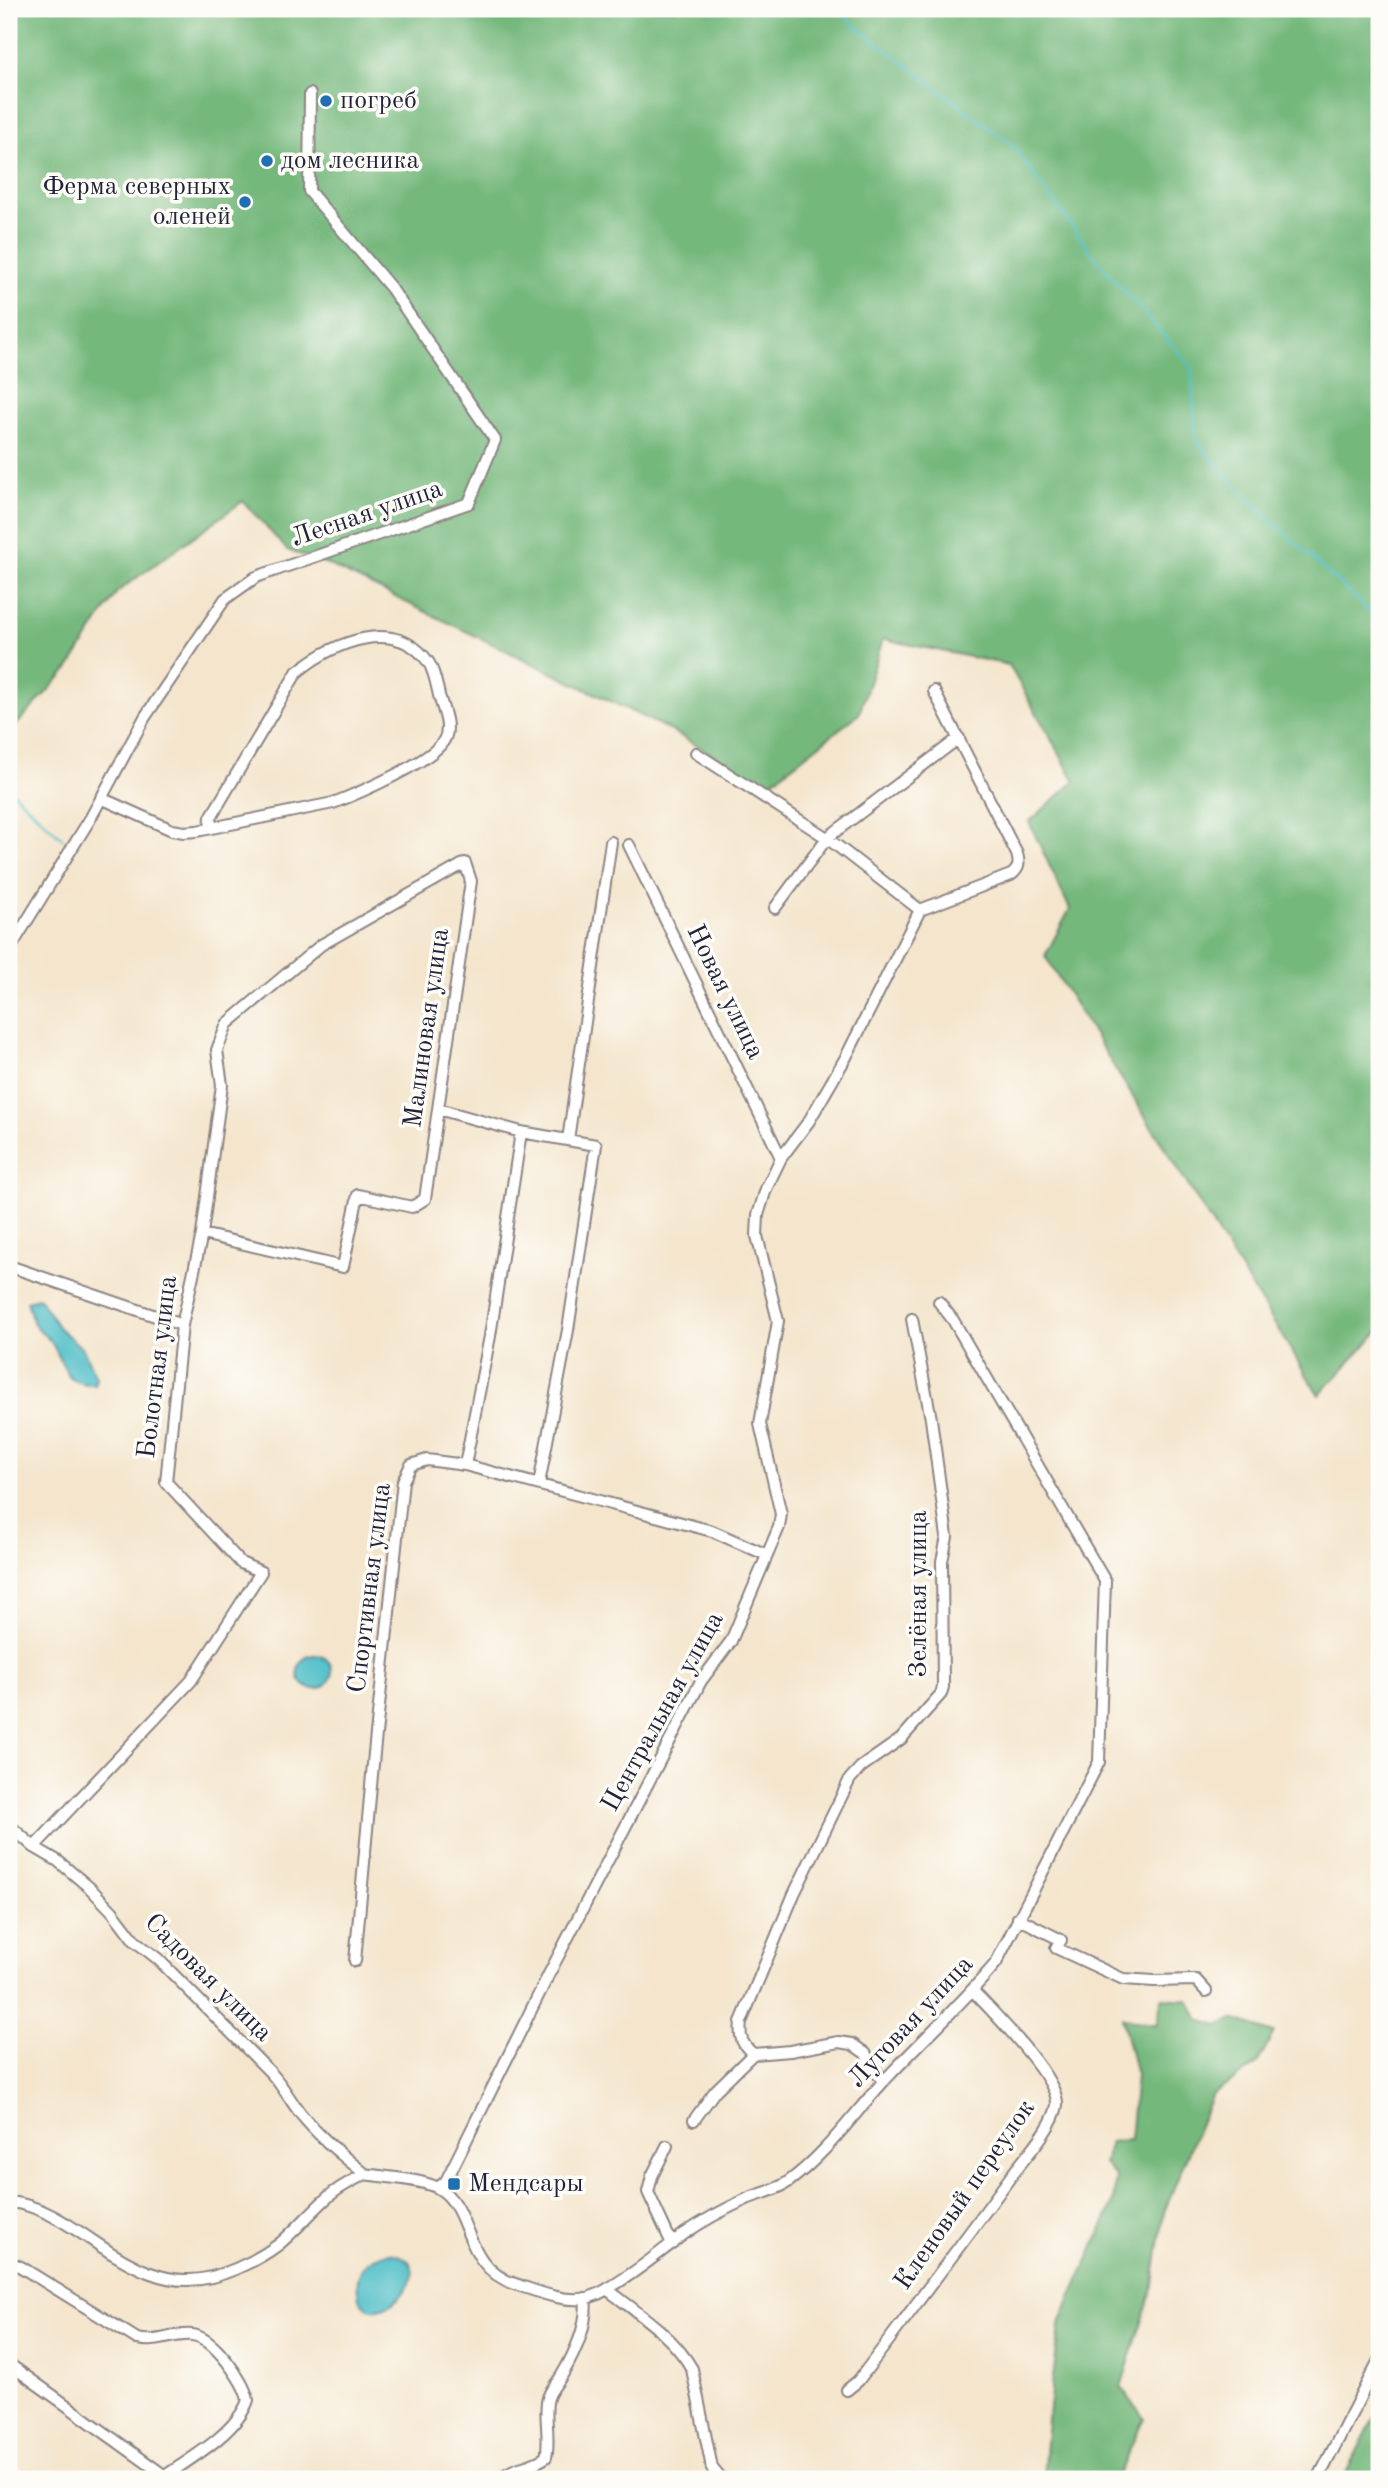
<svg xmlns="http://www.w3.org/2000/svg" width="1388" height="2488" viewBox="0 0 1388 2488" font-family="'Old Standard TT',serif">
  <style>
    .forest { fill: #75b87c; stroke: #4c6d5c; stroke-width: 2 }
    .water { fill: #52c0c9; stroke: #3a7182; stroke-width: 2 }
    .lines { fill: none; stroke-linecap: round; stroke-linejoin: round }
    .stream { stroke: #52c0c9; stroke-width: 2.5 }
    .street-casing { stroke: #8b8484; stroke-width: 14 }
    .street { stroke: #fff; stroke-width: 10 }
    .poi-dot { fill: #1f6fb2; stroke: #fdfcf7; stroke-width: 2.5 }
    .labels { text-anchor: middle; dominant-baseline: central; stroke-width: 7; stroke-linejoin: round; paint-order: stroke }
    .poi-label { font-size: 26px; fill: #22223b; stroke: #fdfcf7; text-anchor: start }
    .street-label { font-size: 26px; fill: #22223b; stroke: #fdfcf7 }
  </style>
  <rect width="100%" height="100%" fill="#fdfcf7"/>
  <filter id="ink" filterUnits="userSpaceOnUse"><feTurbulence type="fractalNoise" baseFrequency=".0143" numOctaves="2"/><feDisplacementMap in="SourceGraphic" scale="14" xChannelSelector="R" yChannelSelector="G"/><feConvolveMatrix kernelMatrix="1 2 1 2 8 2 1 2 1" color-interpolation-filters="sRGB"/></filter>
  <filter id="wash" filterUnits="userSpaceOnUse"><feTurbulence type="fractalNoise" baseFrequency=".00686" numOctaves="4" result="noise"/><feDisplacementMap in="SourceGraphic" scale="28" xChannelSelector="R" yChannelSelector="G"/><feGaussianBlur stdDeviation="1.57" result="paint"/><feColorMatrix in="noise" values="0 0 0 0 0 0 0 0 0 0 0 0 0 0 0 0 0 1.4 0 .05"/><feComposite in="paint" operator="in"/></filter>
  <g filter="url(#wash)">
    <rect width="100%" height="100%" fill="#f4e5cc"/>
    <path class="forest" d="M 9,9 L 1379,9 L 1379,1331 L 1319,1395 L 1045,956 L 1070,909 L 1029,822 L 1075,781 L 1009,665 L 883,639 L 859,714 L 766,786 L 668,729 L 329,565 L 287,550 L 243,501 L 117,592 L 69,668 L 9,733 Z
      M 1162,1998 L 1189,2000 L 1199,2020 L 1219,2026 L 1233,2019 L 1274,2033 L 1258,2063 L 1211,2096 L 1164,2212 L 1152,2290 L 1121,2387 L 1144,2418 L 1116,2479 L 1043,2479 L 1049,2407 L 1061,2320 L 1113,2204 L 1116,2178 L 1104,2163 L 1110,2142 L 1130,2140 L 1136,2075 L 1122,2018 L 1156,2025 Z
      M 1379,2408 L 1379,2479 L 1343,2479 Z"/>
    <path class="water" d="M 39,1298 L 59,1328 L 83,1349 L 96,1377 L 94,1384 C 62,1386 65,1362 51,1342 C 46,1335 38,1330 33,1322 C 30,1315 30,1308 27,1301 Z
      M298 1672a17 17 0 1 1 34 0a17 17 0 1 1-34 0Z
      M 388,2253 C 445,2259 388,2326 364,2305 C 359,2301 358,2297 358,2291 C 355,2269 368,2258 388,2253 Z"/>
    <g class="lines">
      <path class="stream" d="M 838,9 L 859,29 L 1011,144 L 1097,260 L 1191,366 L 1196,441 L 1246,497 L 1369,611 L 1379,607
        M 9,789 L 63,839"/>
    </g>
  </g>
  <g filter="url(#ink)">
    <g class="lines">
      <g class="street-casing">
        <path id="street" d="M 696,753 L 827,838 L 920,910
          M 101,798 L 172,830 L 184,832 L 197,831 L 333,803 C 357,794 433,761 444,740 C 451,728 444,712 440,699 C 437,688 435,673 429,663 C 396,615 333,643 297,672 L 211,817 L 210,828
          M 629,845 L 781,1158
          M 775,908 L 827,838 L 959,738
          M 9,950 L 90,819 L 145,717 L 225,599 L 256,577 L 469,503 L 495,440 L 391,288 L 309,191 L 310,94
          M 438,1109 L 521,1132 L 596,1145 L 568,1330 L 539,1484
          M 568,1140 L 611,842
          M 9,1266 L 182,1325
          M 465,1465 L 490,1336 L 521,1132
          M 9,1825 L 34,1847 L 58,1861 L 90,1888 L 113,1912 L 135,1941 L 158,1959 L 271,2073 C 283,2086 290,2100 300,2113 C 319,2137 342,2155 365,2174
          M 34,1847 L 191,1681 L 261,1572 L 241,1563 L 166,1482 L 182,1325 L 202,1234 L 222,1085 L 217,1050 L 227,1024 L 321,945 L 465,863 L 471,881 L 425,1199 L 412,1207 L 358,1195 L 343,1267 L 202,1234
          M 1018,1918 L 1061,1940 L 1056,1948 L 1123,1979 L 1154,1981 L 1196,1980 L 1206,1991
          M 355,1961 L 374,1753 L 403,1481 L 411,1465 L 427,1460 L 465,1465 L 712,1531 L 767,1555
          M 753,2054 C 742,2044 739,2038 741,2022 L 794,1894 L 850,1779 L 861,1767 L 901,1739 L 941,1694 L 943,1687 L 942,1561 L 947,1537 L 931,1419 L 912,1319
          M 694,2120 L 715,2091 L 753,2054 L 790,2051 L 839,2042 L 852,2044 L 865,2053 L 883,2082
          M 667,2146 L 652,2176 L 648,2192 L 672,2244
          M 438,2188 L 446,2181 L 550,1972 L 701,1681 L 731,1641 L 779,1527 L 781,1514 L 760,1424 L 778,1321 L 757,1236 L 758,1215 L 766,1189 L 781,1158 L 809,1121 L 846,1057 L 920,910 L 1011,875 C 1019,869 1020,864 1017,854 L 934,691
          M 9,2202 C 47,2205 82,2235 113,2254 C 136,2268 162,2281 189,2280 C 218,2280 255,2262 278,2245 C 296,2230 311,2212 328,2197 C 339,2187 352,2181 365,2174 C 384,2177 421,2179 438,2188 C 473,2207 461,2266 515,2284 C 536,2291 564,2303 587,2298 C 610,2293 663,2250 684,2234 C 704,2220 727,2208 749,2198 C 762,2193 777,2190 788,2182 C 826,2154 851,2117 883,2082 C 920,2042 961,2005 996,1963 L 1099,1762 L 1105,1581 L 953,1320 L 939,1302
          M 9,2262 L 21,2267 L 137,2339 C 156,2344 173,2333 192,2335 C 213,2337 244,2380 248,2400 C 238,2431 192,2458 165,2476
          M 607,2289 C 637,2313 673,2335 692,2369 L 712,2468 L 721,2479
          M 9,2364 L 165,2476 L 167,2479
          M 847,2390 L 858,2381 C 910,2312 963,2243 1014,2172 C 1027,2155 1054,2126 1057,2105 C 1060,2079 992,2011 973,1991
          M 500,2479 C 513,2466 531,2468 546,2457 C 551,2438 543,2413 548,2398 C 550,2390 558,2382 562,2375 C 575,2353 589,2324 585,2298
          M 1318,2479 L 1379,2360"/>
      </g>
      <use href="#street" class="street"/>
    </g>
  </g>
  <g class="poi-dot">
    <circle cx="326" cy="101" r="7"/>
    <circle cx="267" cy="161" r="7"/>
    <circle cx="245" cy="202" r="7"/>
    <rect x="447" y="2177" width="14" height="14" rx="3.5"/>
  </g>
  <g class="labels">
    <g class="poi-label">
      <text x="340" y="101">погреб</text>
      <text x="281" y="161">дом лесника</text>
      <text x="231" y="187" text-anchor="end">Ферма северных<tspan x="231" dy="30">оленей</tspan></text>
      <text x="468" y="2184">Мендсары</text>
    </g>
    <g class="street-label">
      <text transform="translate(367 514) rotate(-19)">Лесная улица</text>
      <text transform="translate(725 992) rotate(64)">Новая улица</text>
      <text transform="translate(427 1028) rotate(-82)">Малиновая улица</text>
      <text transform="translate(158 1367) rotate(-83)">Болотная улица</text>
      <text transform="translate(370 1588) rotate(-83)">Спортивная улица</text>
      <text transform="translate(919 1594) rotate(-90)">Зелёная улица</text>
      <text transform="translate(663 1712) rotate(-61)">Центральная улица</text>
      <text transform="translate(208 1978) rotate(45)">Садовая улица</text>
      <text transform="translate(911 2022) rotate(-47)">Луговая улица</text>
      <text transform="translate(965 2195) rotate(-55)">Кленовый переулок</text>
    </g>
  </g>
  <rect width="1388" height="2488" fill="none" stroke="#fdfcf7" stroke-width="35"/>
</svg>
